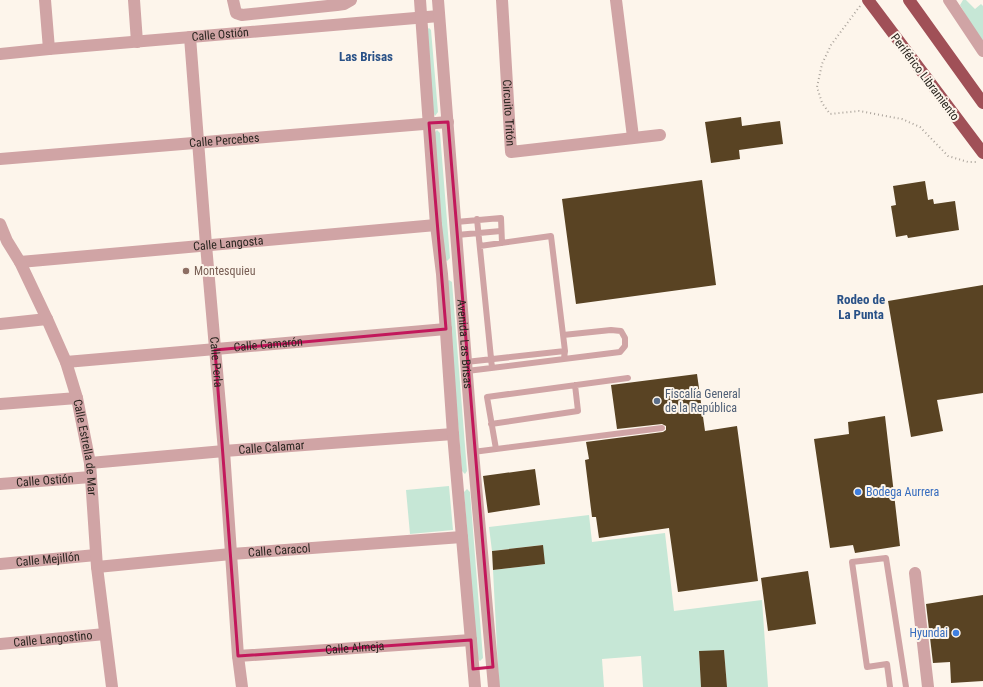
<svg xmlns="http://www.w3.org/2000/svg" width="983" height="687" viewBox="0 0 983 687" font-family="'Roboto Condensed',sans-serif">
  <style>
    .green { fill: #c6e7d6 }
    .building { fill: #594323 }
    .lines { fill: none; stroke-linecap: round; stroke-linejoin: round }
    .path { stroke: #aca59d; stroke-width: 2; stroke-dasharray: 1 3; stroke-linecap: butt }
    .service { stroke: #d0a4a5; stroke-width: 6 }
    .minor { stroke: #d0a4a5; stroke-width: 12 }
    .tertiary { stroke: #d0a4a5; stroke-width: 12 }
    .trunk { stroke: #a05057; stroke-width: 12 }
    .marked { fill: none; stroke: #c2185b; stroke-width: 3; stroke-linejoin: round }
    .education-dot { fill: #8d6e63; stroke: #fdf5eb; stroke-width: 1.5 }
    .service-dot { fill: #5c6f8a; stroke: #fdf5eb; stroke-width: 1.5 }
    .shop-dot { fill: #3f7fe0; stroke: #fdf5eb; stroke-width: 1.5 }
    .labels { text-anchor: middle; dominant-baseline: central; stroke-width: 4; stroke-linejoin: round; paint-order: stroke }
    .street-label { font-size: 12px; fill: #2b2620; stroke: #fdf5eb }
    .education-label { font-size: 12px; fill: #785e54; stroke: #fdf5eb; text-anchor: start }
    .service-label { font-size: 12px; fill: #4e5e75; stroke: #fdf5eb; text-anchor: start }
    .shop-label { font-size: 12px; fill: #366cbe; stroke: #fdf5eb; text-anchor: start }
    .neighbourhood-label { font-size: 13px; font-weight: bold; fill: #295187; stroke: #fdf5eb }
  </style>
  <rect width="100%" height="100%" fill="#fdf5eb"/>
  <path class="green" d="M 963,0 L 966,0 L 975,9 L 981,4 L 983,6 L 983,45 L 960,5 Z
    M 429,28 L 431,30 L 438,112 L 435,116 L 433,112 L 426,30 Z
    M 437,130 L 440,133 L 450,258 L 447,261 L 444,258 L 434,133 Z
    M 449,280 L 452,282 L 467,471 L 465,474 L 462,471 L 446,282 Z
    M 449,486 L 453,530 L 410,534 L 406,490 Z
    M 467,489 L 470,492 L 483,658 L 480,661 L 477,658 L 464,492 Z
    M 589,515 L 592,542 L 665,533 L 674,611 L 762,600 L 768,687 L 727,687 L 724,650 L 699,652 L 701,687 L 643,687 L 641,656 L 602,659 L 604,687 L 499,687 L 493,570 L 545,564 L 542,545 L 492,551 L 489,527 Z"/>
  <path class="building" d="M 741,117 L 742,126 L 780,121 L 783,144 L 739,150 L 740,159 L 711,163 L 705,122 Z
    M 702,180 L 716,285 L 576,304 L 562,199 Z
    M 925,181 L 928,200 L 933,199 L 934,204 L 955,201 L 959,230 L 908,238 L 907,235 L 896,237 L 891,206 L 896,205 L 893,186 Z
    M 983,285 L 983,393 L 937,400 L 943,431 L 911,437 L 888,301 Z
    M 697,374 L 705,431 L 737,426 L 758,581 L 678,592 L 669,528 L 599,538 L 596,517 L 592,517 L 585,460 L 589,459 L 586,442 L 663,432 L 666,430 L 666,426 L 662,424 L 617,429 L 611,385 Z
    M 885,416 L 900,546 L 855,553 L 853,545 L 830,548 L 814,439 L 849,434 L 848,422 Z
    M 535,469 L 540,505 L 488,513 L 483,476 Z
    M 543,545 L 545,564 L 493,570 L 492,551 Z
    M 808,571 L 816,624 L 768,631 L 761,578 Z
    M 983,595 L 983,681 L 951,683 L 950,662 L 933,663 L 926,604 Z
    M 724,650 L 727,687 L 701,687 L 699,651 Z"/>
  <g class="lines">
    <path class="path" d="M 860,6 L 831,45 L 822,64 L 817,87 L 822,103 L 830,114 L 859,111 L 902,119 L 920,127 L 948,156 L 968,162 L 976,162"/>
    <path class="service" d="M 477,219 L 492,368
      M 456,222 L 501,218 L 502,243
      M 457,235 L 501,231
      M 480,246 L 551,236 L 565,351 L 564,358
      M 466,362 L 565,351
      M 467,371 L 620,352 L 625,346 L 625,338 L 621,331 L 611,330 L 563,335
      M 491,424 L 578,411 L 575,385
      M 496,449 L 487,397 L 628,378
      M 473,452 L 662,428
      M 890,687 L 887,664 L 867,667 L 852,562 L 886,558 L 906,687"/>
    <g class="minor">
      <path d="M 45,0 L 49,49"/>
      <path d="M 134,0 L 137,42"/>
      <path d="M 233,0 L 236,13 L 242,15 L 337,5 L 344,4 L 351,0"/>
      <path id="s1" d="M 502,0 L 511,152 L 660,135"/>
      <path d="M 616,0 L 633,137"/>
      <path d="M 949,0 L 983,51"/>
      <path id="s2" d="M 190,37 L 206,245 L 224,451 L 238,656 L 242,687"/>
      <path id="s3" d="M 0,54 L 49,49 L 439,16"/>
      <path id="s4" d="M 0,159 L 448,122"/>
      <path id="s5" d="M 20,262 L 436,225"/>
      <path d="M 0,324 L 47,319"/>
      <path id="s6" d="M 66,362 L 446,329"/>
      <path d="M 0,404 L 77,398"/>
      <path id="s7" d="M 90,463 L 224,451 L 453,434"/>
      <path id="s8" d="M 0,484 L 91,477"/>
      <path id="s9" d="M 0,564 L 96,555"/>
      <path id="s10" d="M 97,567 L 231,554 L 462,537"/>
      <path d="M 915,573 L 928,687"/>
      <path id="s11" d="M 0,644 L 105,634"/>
      <path id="s12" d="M 238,656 L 471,640"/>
    </g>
    <g class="tertiary">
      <path d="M 420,0 L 436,225 L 442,274 L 453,434 L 475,687"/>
      <path id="s13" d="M 438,0 L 473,452 L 494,687"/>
      <path id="s14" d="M 0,224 L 7,241 L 20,262 L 47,319 L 66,362 L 77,398 L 90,463 L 97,567 L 112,687"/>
    </g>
    <path class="trunk" d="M 868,0 L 983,153
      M 909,0 L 983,103"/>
  </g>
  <path class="marked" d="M 448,122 L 493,667 L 473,669 L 471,640 L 238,656 L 215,350 L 446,329 L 429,123 Z"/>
  <circle class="education-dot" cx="186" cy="271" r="4"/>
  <circle class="service-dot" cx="657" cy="401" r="4"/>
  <g class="shop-dot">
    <circle cx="858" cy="492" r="4"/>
    <circle cx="956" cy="633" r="4"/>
  </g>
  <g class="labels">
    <g class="street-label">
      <text stroke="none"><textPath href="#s3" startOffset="221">Calle Ostión</textPath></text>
      <text transform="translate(925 77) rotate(53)">Periférico Libramiento</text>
      <text stroke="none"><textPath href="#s1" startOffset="113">Circuito Tritón</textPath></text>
      <text stroke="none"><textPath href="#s4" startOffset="225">Calle Percebes</textPath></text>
      <text stroke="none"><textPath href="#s5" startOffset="209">Calle Langosta</textPath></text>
      <text stroke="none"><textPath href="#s13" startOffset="345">Avenida Las Brisas</textPath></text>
      <text stroke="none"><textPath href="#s6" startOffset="203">Calle Camarón</textPath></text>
      <text stroke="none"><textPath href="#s2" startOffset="326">Calle Perla</textPath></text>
      <text stroke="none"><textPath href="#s7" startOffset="182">Calle Calamar</textPath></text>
      <text stroke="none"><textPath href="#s14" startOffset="241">Calle Estrella de Mar</textPath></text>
      <text stroke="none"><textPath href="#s8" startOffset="45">Calle Ostión</textPath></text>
      <text stroke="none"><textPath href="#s10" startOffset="183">Calle Caracol</textPath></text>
      <text stroke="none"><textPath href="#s9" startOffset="48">Calle Mejillón</textPath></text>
      <text stroke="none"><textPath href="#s11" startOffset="53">Calle Langostino</textPath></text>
      <text stroke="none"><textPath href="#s12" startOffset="117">Calle Almeja</textPath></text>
    </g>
    <g class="education-label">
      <text x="194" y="271">Montesquieu</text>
    </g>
    <g class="service-label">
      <text x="665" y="394">Fiscalía General<tspan x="665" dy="14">de la República</tspan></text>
    </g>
    <g class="shop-label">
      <text x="866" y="492">Bodega Aurrera</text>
      <text x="948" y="633" text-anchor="end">Hyundai</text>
    </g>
    <g class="neighbourhood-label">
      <text x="366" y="56">Las Brisas</text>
      <text x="861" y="299">Rodeo de<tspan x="861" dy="15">La Punta</tspan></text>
    </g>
  </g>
</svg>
